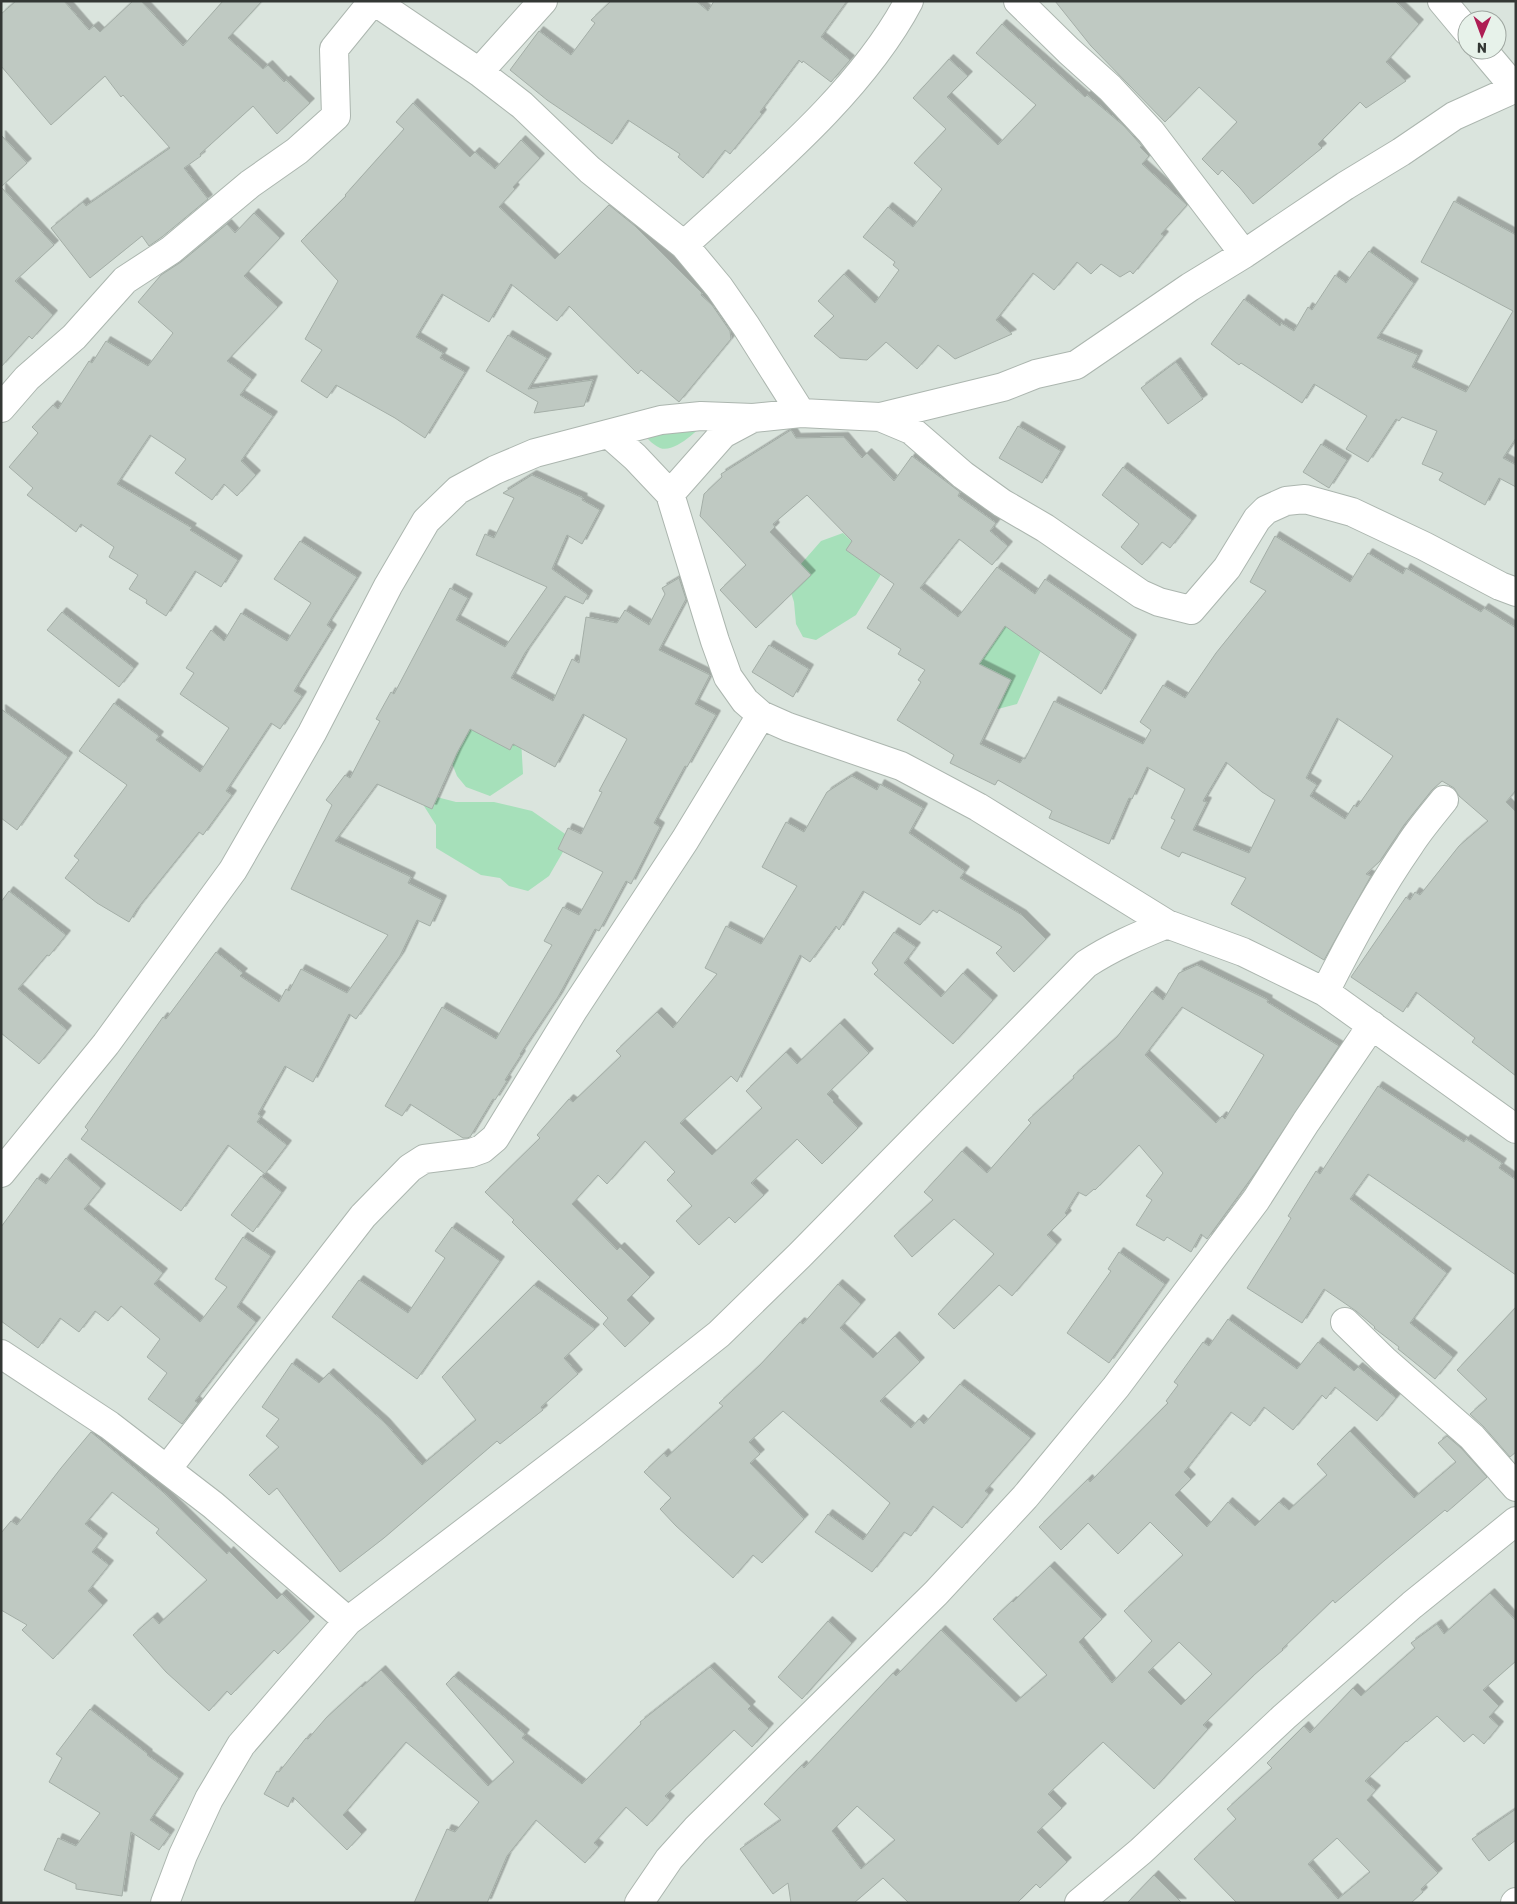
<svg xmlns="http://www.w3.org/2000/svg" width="1517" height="1904" viewBox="0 0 1517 1904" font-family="Rubik,sans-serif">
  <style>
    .green { fill: #a6e0ba }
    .building { fill: #bfc9c2; stroke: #a4aea7; fill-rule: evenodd; filter: url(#shadow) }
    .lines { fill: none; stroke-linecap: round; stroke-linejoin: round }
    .minor-casing { stroke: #acb6af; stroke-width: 30 }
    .minor { stroke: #fff; stroke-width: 28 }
  </style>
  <defs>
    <filter id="shadow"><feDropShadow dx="4.5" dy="-4.5" stdDeviation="0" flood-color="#0004"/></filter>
  </defs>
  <rect width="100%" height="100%" fill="#dae4dd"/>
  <path class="green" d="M 712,417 C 701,426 676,454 660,448 C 651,444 646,436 639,430 Z
    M 843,533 L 883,571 L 856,615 L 816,640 L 803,637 L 796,624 L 794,602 L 787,580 L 821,541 Z
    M 1012,624 L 1043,646 L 1017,704 L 994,710 L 963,638 Z
    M 459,725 L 521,739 L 523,774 L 490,796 L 466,787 L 457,776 L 449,756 Z
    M 429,795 L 456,802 L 494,802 L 532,811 L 571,838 L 549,876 L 528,891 L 509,886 L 500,878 L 481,875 L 436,848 L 436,825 L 424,806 Z"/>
  <path class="building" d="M 16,1 L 64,1 L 89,30 L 94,26 L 100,32 L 133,1 L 141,1 L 183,46 L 223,1 L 262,1 L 228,38 L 263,69 L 268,65 L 284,82 L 286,80 L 310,103 L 277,134 L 253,106 L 200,154 L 201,156 L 184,168 L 208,199 L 162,237 L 149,246 L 142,236 L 90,278 L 51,228 L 83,202 L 86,206 L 170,148 L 123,95 L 121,97 L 105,76 L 51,125 L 1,66 L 1,14 Z
    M 611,1 L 696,1 L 708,11 L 714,1 L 847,1 L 821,37 L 850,60 L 831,82 L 803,61 L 802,63 L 799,60 L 760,112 L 762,114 L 730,154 L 725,150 L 703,178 L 678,157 L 680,154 L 628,120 L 612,144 L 547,100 L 510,70 L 539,31 L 571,55 L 595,23 L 591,20 Z
    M 1055,1 L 1395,1 L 1419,24 L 1386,62 L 1406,81 L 1366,108 L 1360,102 L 1318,144 L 1322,148 L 1253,204 L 1240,188 L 1222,170 L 1218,175 L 1202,159 L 1237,122 L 1199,87 L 1165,122 L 1091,46 Z
    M 1002,24 L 1085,97 L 1087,95 L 1124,126 L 1142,146 L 1140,147 L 1149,156 L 1142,164 L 1187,205 L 1161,234 L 1164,236 L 1133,274 L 1130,271 L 1120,277 L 1101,264 L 1091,274 L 1077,262 L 1054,290 L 1033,273 L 996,320 L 1012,334 L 955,359 L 938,345 L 917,369 L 886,342 L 867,360 L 840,358 L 814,336 L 834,316 L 818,301 L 844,274 L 875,303 L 899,270 L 893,265 L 895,262 L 863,237 L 888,207 L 913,227 L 942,189 L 914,163 L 946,129 L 913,98 L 949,59 L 968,76 L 947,97 L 998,145 L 1036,105 L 976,53 Z
    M 413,103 L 470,157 L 475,152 L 495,169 L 521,140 L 540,158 L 513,187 L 515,189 L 499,207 L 555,259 L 609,205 L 635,226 L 702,293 L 701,295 L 712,305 L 730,331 L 731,339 L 679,402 L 641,370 L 638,374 L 569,306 L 557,321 L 511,284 L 489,322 L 442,294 L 416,337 L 443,353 L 440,358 L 465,372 L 425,438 L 395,418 L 336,385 L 327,398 L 301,381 L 322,350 L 305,339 L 338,281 L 301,241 L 346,196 L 345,195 L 404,129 L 396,122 Z
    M 1,135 L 27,163 L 1,187 Z
    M 1,187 L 54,245 L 15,281 L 53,315 L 32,339 L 29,336 L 1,367 Z
    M 1454,201 L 1516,235 L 1516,438 L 1503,458 L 1516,465 L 1516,487 L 1499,478 L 1485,505 L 1439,480 L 1443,473 L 1422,464 L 1437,431 L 1402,417 L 1399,421 L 1396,419 L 1368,462 L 1346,449 L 1367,416 L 1314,384 L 1302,403 L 1241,363 L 1239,365 L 1211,344 L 1244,299 L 1280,326 L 1281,323 L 1294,331 L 1308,307 L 1312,310 L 1335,275 L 1346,283 L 1369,251 L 1414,283 L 1377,338 L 1418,355 L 1412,367 L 1466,392 L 1513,311 L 1421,262 Z
    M 254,213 L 280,238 L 244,276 L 278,307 L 227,361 L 252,379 L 240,395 L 273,416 L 241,461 L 256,475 L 237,496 L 224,484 L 212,500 L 175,473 L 186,459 L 150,435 L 117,484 L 192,528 L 190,530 L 238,560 L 221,587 L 195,571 L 166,616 L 146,603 L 147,600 L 129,589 L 138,575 L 109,557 L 114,547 L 81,524 L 76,532 L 27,495 L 33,488 L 9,467 L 38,433 L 32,427 L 53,405 L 58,409 L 89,361 L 92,363 L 106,341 L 148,366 L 173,333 L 138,302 L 161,275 L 181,262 L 227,224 L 235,233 Z
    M 508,335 L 547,358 L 528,389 L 593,380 L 584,406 L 534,413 L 538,402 L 486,371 Z
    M 1176,362 L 1203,399 L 1168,424 L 1141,388 Z
    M 1018,426 L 1061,451 L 1042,483 L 999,458 Z
    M 791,430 L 796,438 L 844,437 L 862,458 L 867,453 L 894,481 L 912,456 L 960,492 L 958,496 L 996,523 L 990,531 L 1008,546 L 992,565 L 959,539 L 920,588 L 958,617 L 997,567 L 1035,594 L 1045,579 L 1132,639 L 1101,694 L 1005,626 L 979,664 L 1011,680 L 980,744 L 1020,763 L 1023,758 L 1025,759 L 1054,701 L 1143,744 L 1151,730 L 1140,722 L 1163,685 L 1185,698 L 1216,653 L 1266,591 L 1250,582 L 1275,536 L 1350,582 L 1368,553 L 1403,574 L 1406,568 L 1481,612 L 1484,608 L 1516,628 L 1516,790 L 1506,802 L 1516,812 L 1516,1076 L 1472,1042 L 1475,1038 L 1416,992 L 1403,1012 L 1351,977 L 1406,897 L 1410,900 L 1415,892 L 1420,895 L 1459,846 L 1488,821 L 1459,796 L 1454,788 L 1442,781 L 1432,790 L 1404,825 L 1380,861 L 1366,874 L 1371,876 L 1324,960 L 1231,904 L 1246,878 L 1182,852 L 1179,857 L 1161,848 L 1175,820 L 1171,818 L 1185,789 L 1147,767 L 1132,799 L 1129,798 L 1109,844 L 1049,818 L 1052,811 L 998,780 L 995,785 L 950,763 L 954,755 L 897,720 L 921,682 L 918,680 L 925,670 L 898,654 L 901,649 L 867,628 L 894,584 L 846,550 L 852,541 L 807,495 L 773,524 L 775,527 L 770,532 L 811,575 L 756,628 L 720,590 L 746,565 L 700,516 L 704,494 L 722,477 L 721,474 ZM 1337,718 L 1393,756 L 1357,807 L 1354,805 L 1345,819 L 1310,796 L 1317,785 L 1306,778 ZM 1226,762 L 1262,792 L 1275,800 L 1249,853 L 1193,830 L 1207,802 L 1203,801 Z
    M 1321,444 L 1347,460 L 1329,488 L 1303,472 Z
    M 1123,467 L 1192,520 L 1170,548 L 1162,542 L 1142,565 L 1121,547 L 1139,524 L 1102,495 Z
    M 532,475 L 583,498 L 582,500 L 600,510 L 582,544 L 567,535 L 552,569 L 588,595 L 583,604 L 565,596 L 525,653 L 511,678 L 553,701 L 572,659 L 579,663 L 586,617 L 617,623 L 625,610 L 649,625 L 665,594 L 662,588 L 679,578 L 686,599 L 659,650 L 710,675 L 695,704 L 716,715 L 687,767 L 685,766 L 654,823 L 660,827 L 631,884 L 626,881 L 599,931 L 595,929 L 558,997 L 520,1054 L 521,1055 L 505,1080 L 507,1081 L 495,1100 L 493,1099 L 470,1137 L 467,1138 L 463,1138 L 410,1104 L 402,1116 L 385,1106 L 442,1007 L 496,1039 L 552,945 L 544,941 L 563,907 L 579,915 L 603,872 L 558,849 L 568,828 L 581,834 L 602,792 L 599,791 L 627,739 L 583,714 L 555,767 L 513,744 L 510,750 L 470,729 L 457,753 L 432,809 L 377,784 L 335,841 L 411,877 L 408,883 L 442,900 L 430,926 L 417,920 L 400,956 L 356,1019 L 349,1014 L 313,1082 L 285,1066 L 258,1114 L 261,1116 L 257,1122 L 287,1145 L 265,1174 L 228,1145 L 181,1211 L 81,1139 L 88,1130 L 85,1127 L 163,1017 L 166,1019 L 216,952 L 243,973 L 240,976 L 279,1002 L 286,989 L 289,991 L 301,969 L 347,993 L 388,935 L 291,889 L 332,805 L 326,800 L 345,775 L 350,778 L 380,721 L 376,719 L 391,692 L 394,694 L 450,588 L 468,598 L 456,620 L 505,647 L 547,587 L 476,555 L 485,534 L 494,538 L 514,498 L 503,493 Z
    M 300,541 L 357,577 L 327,625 L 332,629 L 294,691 L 302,696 L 280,729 L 271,723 L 226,791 L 232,795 L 203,835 L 199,832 L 137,909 L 129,922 L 97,903 L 65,878 L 79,860 L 74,856 L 127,785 L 79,751 L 114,703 L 159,736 L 156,740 L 200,772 L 229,728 L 180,694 L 194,673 L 186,668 L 211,630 L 224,641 L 241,613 L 287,641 L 311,603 L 274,579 Z
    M 62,612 L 134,668 L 119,687 L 47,630 Z
    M 769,645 L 809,669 L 793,697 L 752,672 Z
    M 1,709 L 68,757 L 17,830 L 1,818 Z
    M 852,776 L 877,790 L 880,784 L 923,808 L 909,833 L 965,871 L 960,878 L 1022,915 L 1046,939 L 1014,972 L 996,953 L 1002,947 L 939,910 L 937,913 L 933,910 L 920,925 L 863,891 L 839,930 L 836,926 L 810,962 L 800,955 L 737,1082 L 731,1076 L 680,1123 L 712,1155 L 762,1108 L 746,1091 L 786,1052 L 797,1064 L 840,1023 L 869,1053 L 827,1094 L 834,1101 L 833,1102 L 858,1128 L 822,1164 L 797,1139 L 751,1183 L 764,1195 L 735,1223 L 729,1217 L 699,1245 L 676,1221 L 692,1206 L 667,1180 L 675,1172 L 645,1141 L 607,1184 L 598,1175 L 572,1204 L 617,1250 L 620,1247 L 650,1277 L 627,1300 L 650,1323 L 625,1347 L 603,1324 L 608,1318 L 512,1222 L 514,1220 L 485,1192 L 540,1138 L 537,1135 L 569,1099 L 573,1102 L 621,1056 L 616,1051 L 657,1012 L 673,1028 L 717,974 L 705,968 L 726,926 L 761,944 L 797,886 L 762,867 L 786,822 L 804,832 L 827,792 Z
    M 9,891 L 66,935 L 49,956 L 47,955 L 18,989 L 67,1030 L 39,1064 L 1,1033 L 1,902 Z
    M 894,932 L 916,947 L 904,963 L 941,997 L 963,973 L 993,1000 L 953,1044 L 874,974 L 878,970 L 872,963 Z
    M 1197,965 L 1268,1000 L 1267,1002 L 1339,1046 L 1258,1169 L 1207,1239 L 1201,1234 L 1191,1252 L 1167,1237 L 1164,1241 L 1136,1225 L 1152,1200 L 1146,1196 L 1163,1173 L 1139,1145 L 1095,1190 L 1094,1189 L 1086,1196 L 1078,1192 L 1065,1213 L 1067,1215 L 1047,1235 L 1057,1244 L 1012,1296 L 999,1285 L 954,1329 L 938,1314 L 994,1254 L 954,1219 L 912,1257 L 894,1236 L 933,1200 L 924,1192 L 962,1151 L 987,1173 L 1031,1123 L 1028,1120 L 1074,1078 L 1073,1076 L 1117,1037 L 1152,991 L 1163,1000 L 1179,973 ZM 1182,1007 L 1264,1055 L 1225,1119 L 1222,1116 L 1216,1123 L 1145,1055 Z
    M 1378,1086 L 1464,1142 L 1466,1139 L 1502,1163 L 1499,1168 L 1516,1180 L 1516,1275 L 1368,1174 L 1350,1199 L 1447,1273 L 1410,1323 L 1453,1357 L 1435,1379 L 1398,1349 L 1399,1347 L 1374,1328 L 1375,1327 L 1356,1311 L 1324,1289 L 1302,1323 L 1247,1288 L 1280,1236 L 1291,1218 L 1288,1216 L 1316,1171 L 1320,1174 Z
    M 66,1158 L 101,1188 L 84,1209 L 163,1273 L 154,1284 L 200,1322 L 227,1287 L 215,1279 L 243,1237 L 271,1256 L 237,1307 L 256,1322 L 195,1401 L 198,1403 L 182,1424 L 148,1399 L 167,1373 L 147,1357 L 160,1339 L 121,1306 L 108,1321 L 95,1311 L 79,1332 L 60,1318 L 38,1348 L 1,1321 L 1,1227 L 37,1178 L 46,1184 Z
    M 261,1176 L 282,1192 L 253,1232 L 231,1215 Z
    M 452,1227 L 500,1261 L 417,1379 L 332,1317 L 359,1280 L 408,1313 L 445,1258 L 435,1251 Z
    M 1119,1252 L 1165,1284 L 1109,1363 L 1067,1333 L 1111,1271 L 1108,1269 Z
    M 838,1284 L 861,1304 L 840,1328 L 873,1358 L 895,1336 L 920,1362 L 880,1401 L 911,1428 L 919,1419 L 924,1424 L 960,1384 L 1031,1438 L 985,1491 L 989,1494 L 962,1528 L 933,1506 L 911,1536 L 904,1532 L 872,1572 L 815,1532 L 828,1514 L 863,1540 L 890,1503 L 783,1411 L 749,1442 L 760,1454 L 750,1463 L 804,1519 L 762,1563 L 753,1555 L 733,1578 L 676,1526 L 660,1509 L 671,1498 L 644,1472 L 664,1453 L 667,1457 L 723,1406 L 719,1403 L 759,1366 L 800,1322 L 803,1324 Z
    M 534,1285 L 595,1329 L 564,1358 L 578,1374 L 541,1407 L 543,1410 L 500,1444 L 497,1441 L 384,1538 L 340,1572 L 277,1488 L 269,1495 L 249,1475 L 279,1447 L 266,1436 L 279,1419 L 262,1407 L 292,1363 L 319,1383 L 329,1373 L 385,1423 L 422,1465 L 476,1420 L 442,1377 Z
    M 1516,1307 L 1516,1452 L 1510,1457 L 1484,1427 L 1470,1414 L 1487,1399 L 1457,1370 Z
    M 1228,1319 L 1297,1369 L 1318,1342 L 1354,1371 L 1358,1367 L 1396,1398 L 1377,1421 L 1335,1387 L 1326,1399 L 1322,1395 L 1293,1430 L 1264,1407 L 1250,1426 L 1231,1412 L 1184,1472 L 1191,1479 L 1175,1495 L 1207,1527 L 1228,1502 L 1255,1526 L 1279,1502 L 1289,1510 L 1327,1475 L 1317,1464 L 1350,1431 L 1414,1498 L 1456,1462 L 1438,1443 L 1447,1436 L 1461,1448 L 1487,1477 L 1447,1512 L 1445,1510 L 1385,1560 L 1335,1603 L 1333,1600 L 1282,1649 L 1283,1650 L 1254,1675 L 1203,1725 L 1208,1729 L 1154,1789 L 1103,1742 L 1048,1794 L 1062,1808 L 1037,1832 L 1067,1862 L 1040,1888 L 1036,1884 L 1017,1903 L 909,1903 L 883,1878 L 854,1903 L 791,1903 L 788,1883 L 773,1894 L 740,1849 L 781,1820 L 764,1804 L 802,1765 L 804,1768 L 893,1673 L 896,1676 L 941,1630 L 1016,1702 L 1047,1675 L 993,1619 L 1012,1601 L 1013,1602 L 1050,1566 L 1102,1619 L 1079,1642 L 1112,1683 L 1152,1641 L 1124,1611 L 1183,1555 L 1150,1522 L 1118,1554 L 1088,1523 L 1061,1550 L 1039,1527 L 1088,1479 L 1090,1482 L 1168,1403 L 1166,1401 L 1178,1385 L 1174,1382 L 1203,1342 L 1209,1346 ZM 1179,1642 L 1212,1674 L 1181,1705 L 1148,1672 ZM 857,1806 L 895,1840 L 861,1869 L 832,1831 Z
    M 91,1432 L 163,1492 L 227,1554 L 229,1551 L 277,1599 L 282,1594 L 310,1621 L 278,1654 L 274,1650 L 231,1695 L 227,1691 L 209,1711 L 166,1672 L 133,1635 L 153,1617 L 159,1624 L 207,1580 L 156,1533 L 159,1529 L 112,1492 L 85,1524 L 103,1538 L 92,1552 L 109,1565 L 88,1591 L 103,1605 L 53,1659 L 22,1630 L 27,1625 L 1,1610 L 1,1533 L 11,1521 L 17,1525 L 61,1468 Z
    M 1490,1593 L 1516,1621 L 1516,1661 L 1483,1690 L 1499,1706 L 1489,1717 L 1499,1726 L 1484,1744 L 1473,1734 L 1464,1742 L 1437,1716 L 1407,1742 L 1406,1741 L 1365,1781 L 1376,1790 L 1367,1800 L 1438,1873 L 1421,1889 L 1423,1892 L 1411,1903 L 1237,1903 L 1194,1859 L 1236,1819 L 1227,1809 L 1272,1768 L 1267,1763 L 1304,1726 L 1310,1733 L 1353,1688 L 1361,1696 L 1415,1648 L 1411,1643 L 1437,1624 L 1444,1634 ZM 1337,1838 L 1370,1872 L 1338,1899 L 1308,1864 Z
    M 828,1621 L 852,1643 L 802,1699 L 778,1677 Z
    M 710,1667 L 751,1706 L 748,1709 L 769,1728 L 752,1747 L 734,1730 L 665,1796 L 670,1800 L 647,1826 L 626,1807 L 594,1843 L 599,1847 L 585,1863 L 536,1820 L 507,1856 L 487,1903 L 414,1903 L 447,1829 L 455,1832 L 479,1802 L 406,1742 L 343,1815 L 362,1834 L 347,1850 L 293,1797 L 288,1807 L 264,1794 L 277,1771 L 279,1772 L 306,1738 L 308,1739 L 326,1718 L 361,1686 L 362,1687 L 381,1670 L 488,1786 L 514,1762 L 446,1684 L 454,1676 L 525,1734 L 522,1738 L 582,1784 L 641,1724 L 640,1722 Z
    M 90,1709 L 148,1754 L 147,1755 L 179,1778 L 150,1820 L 170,1834 L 159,1850 L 131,1832 L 122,1896 L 76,1889 L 76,1884 L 44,1870 L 58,1838 L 76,1846 L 100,1813 L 49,1782 L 62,1758 L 56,1754 Z
    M 1516,1809 L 1516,1840 L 1489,1861 L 1472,1839 Z
    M 1154,1875 L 1182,1903 L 1127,1903 Z"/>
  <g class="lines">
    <g class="minor-casing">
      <path id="minor" d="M 374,1 L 479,72 L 522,105 L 590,170 L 684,245 L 719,287 L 746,326 L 801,413
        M 1018,1 L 1069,51 L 1110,88 L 1151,132 L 1244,254
        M 1442,1 L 1467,31
        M 1483,50 L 1515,88
        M 479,72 L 543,1
        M 684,245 C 761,174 860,94 909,1
        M 1,408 L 27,378 L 74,337 L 125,280 L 171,250 L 250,184 L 297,151 L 336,116 L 334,49 L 373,1
        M 880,417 L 911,430 L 963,475 L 1002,503 L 1045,528 L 1141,594 L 1159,602 L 1191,610 L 1227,568 L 1257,519 L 1266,510 L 1286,501 L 1305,499 L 1352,512 L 1424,546 L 1500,586 L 1516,592
        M 609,434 L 635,457 L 670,494 L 715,641 L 728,677 L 745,701 L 761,715 L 788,727 L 901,766 L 978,807 L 1167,924 L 1243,952 L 1325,992 L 1516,1129
        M 670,494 L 723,434 L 753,418
        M 1325,992 C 1350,942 1377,892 1409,846 C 1419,830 1432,815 1444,800
        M 1,1173 L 106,1044 L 233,870 L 312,733 L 388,586 L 426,521 L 458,490 L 495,470 L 535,453 L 661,420 L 701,416 L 753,418 L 801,413 L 880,417 L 1003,387 L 1036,374 L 1076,365 L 1190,287 L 1244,254 L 1345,186 L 1401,152 L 1454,116 L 1516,88
        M 1345,1322 L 1384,1360 L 1472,1437 L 1516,1487
        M 1,1354 L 109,1425 L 213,1505 L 348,1621
        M 167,1469 L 363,1216 L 410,1168 L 424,1159 L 471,1153 L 482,1149 L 495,1138 L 574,1009 L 685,840 L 761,715
        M 165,1903 L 183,1855 L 209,1799 L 241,1745 L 348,1621 L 593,1434 L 719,1334 L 800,1255 L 1086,964 C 1112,947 1138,936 1167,924
        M 639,1903 L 669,1859 L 696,1829 L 936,1593 L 1025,1497 L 1116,1387 L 1256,1200 L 1306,1122 L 1372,1025
        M 1079,1903 L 1141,1851 L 1284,1717 L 1412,1605 L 1516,1521
        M 1515,1903 L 1516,1902"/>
    </g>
    <use href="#minor" class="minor"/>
  </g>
  <rect width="1517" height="1904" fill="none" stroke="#333734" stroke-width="5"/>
  <g transform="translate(1482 35) rotate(181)"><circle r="24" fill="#e7f2ea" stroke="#9fa7a1"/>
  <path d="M0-4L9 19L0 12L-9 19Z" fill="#ae1e54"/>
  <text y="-8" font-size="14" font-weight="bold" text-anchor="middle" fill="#333734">N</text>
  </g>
</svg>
